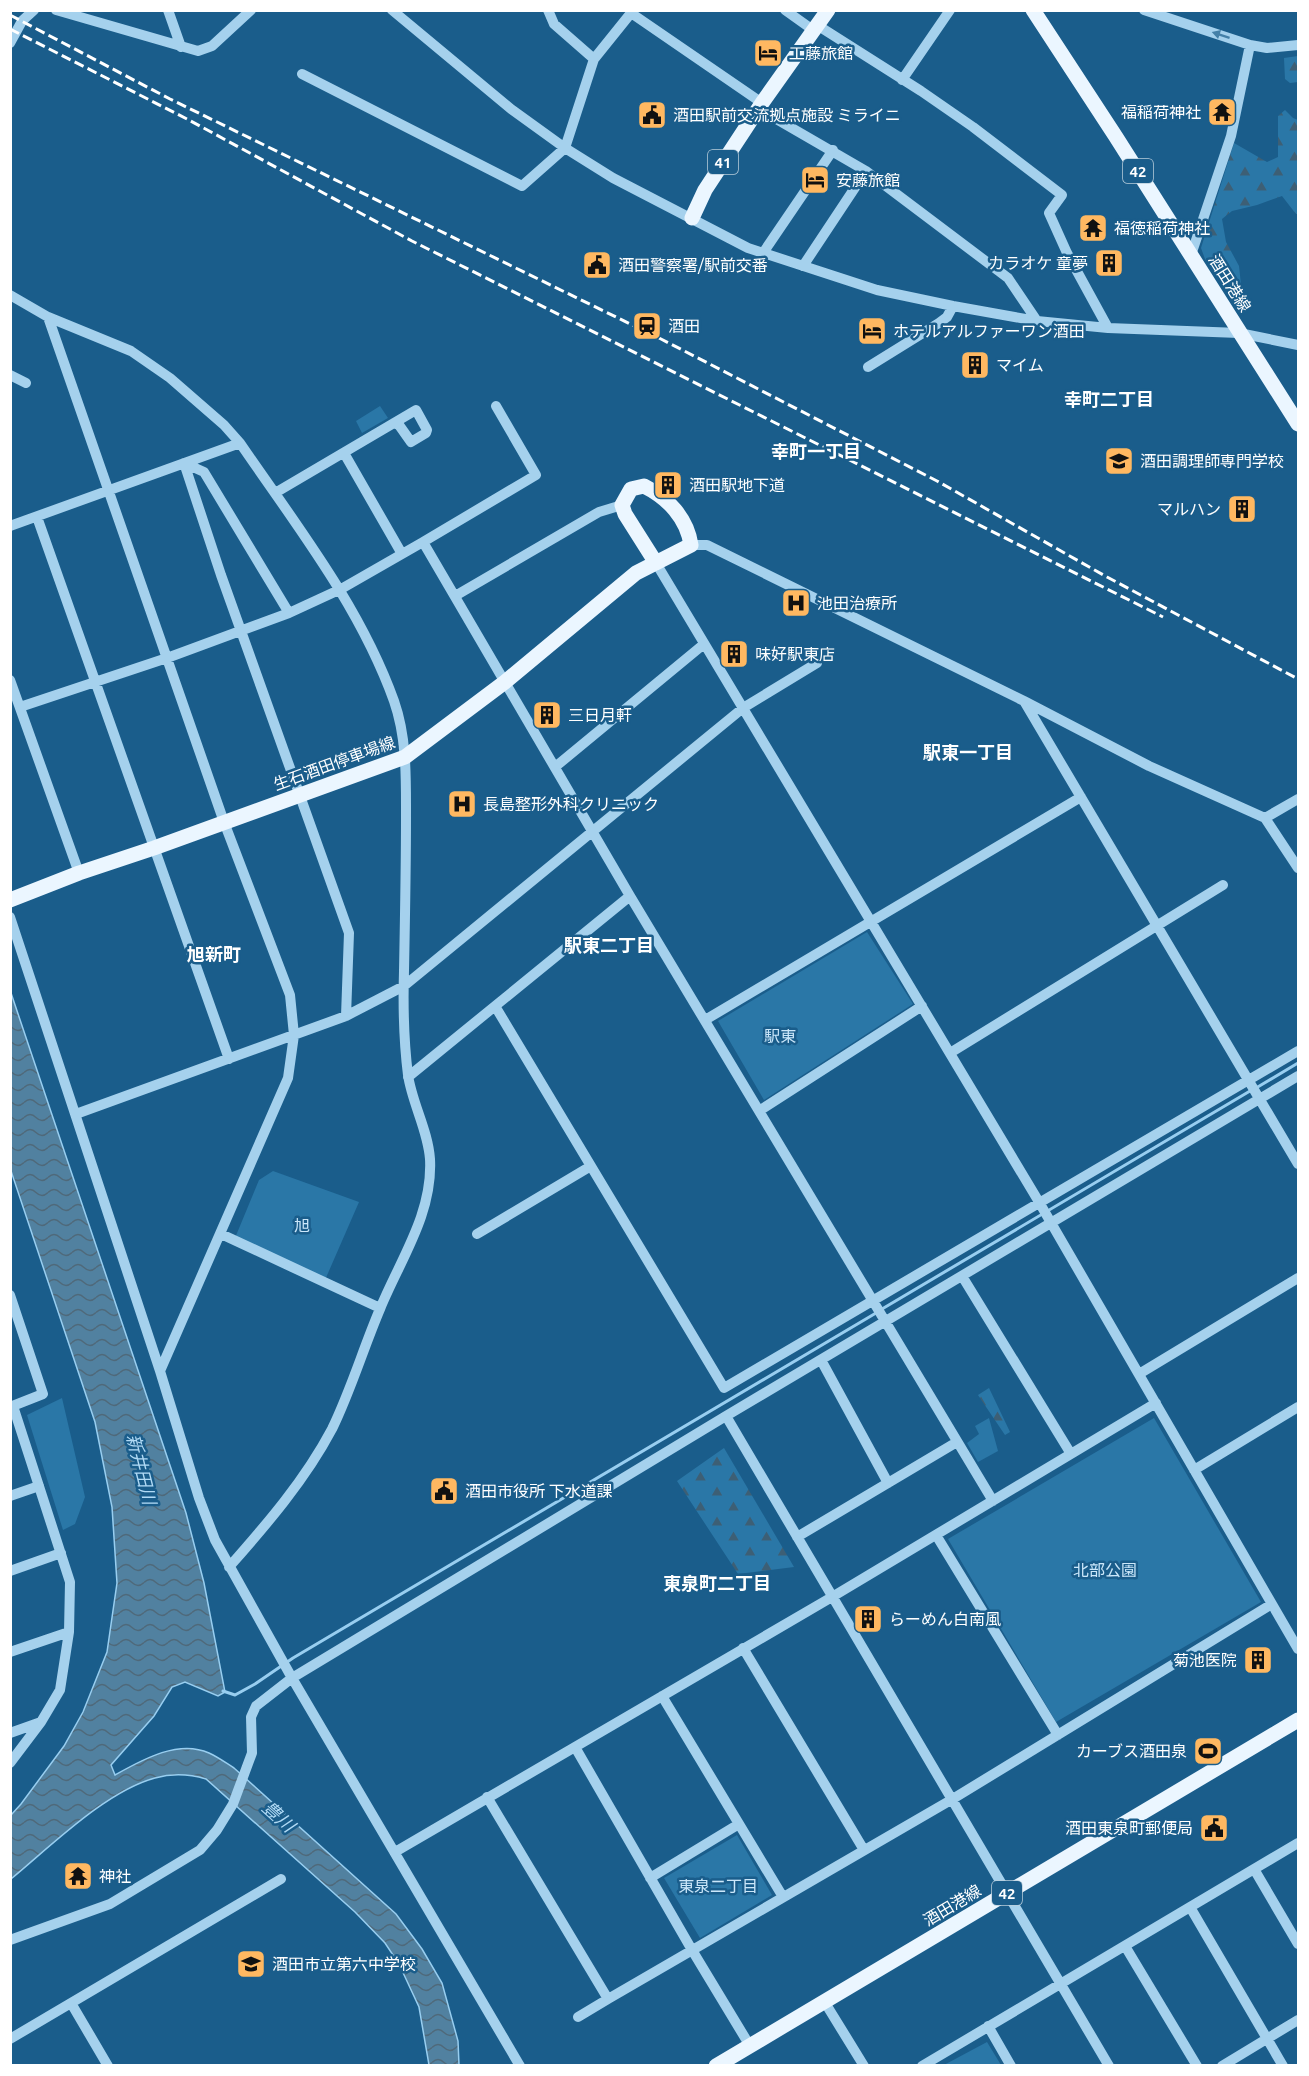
<svg xmlns="http://www.w3.org/2000/svg" width="1309" height="2076" viewBox="0 0 1309 2076" font-family="Ubuntu,'Noto Sans JP',sans-serif">
  <style>
    .forest { fill: url(#forest-firs) }
    .park { fill: #2a77a7 }
    .water { fill: url(#water-waves); stroke: #98cef0; stroke-width: 1.5 }
    .lines { fill: none; stroke-linecap: round; stroke-linejoin: round }
    .stream { stroke: #98cef0; stroke-width: 3 }
    .minor { stroke: #a5d1ed; stroke-width: 10 }
    .major { stroke: #ebf6ff; stroke-width: 15 }
    .rail { stroke: #fff; stroke-width: 3; stroke-dasharray: 10 4.5; stroke-linecap: butt }
    .oneway { fill: #4480a8 }
    .labels { text-anchor: middle; dominant-baseline: central; stroke-width: 5; stroke-linejoin: round; paint-order: stroke }
    .shield { fill: #1a5d8b; stroke: #bacedc; stroke-width: 1.5 }
    .shield-label { font-size: 15px; font-weight: bold; fill: #fff }
    .poi-label { font-size: 16px; fill: #fff; stroke: #1a5d8b; text-anchor: start }
    .street-label { font-size: 16px; fill: #fff; stroke: #1a5d8b }
    .park-label { font-size: 16px; fill: #cbe7fa; stroke: #1a5d8b }
    .neighbourhood-label { font-size: 18px; font-weight: bold; fill: #fff; stroke: #1a5d8b }
    .water-label { font-size: 18px; font-style: italic; fill: #b1daf5; stroke: #1a5d8b }
  </style>
  <defs>
    <pattern id="forest-firs" width="22" height="20" patternUnits="userSpaceOnUse" patternTransform="scale(1.5)"><rect width="22" height="20" fill="#2a77a7"/><path d="M5 1l3.5 6h-7zM16 11l3.5 6h-7z" fill="#3d5f75"/></pattern>
    <pattern id="water-waves" width="16" height="10" patternUnits="userSpaceOnUse" patternTransform="scale(1.5)"><rect width="16" height="10" fill="#5181a0"/><path d="M0 5q4-4 8 0t8 0" fill="none" stroke="#4f697a"/></pattern>
  </defs>
  <rect width="100%" height="100%" fill="#1a5d8b"/>
  <path class="forest" d="M 1298,56 L 1298,82 L 1290,83 L 1285,79 L 1284,58 Z
    M 1285,110 L 1293,118 L 1298,120 L 1298,214 L 1296,214 L 1282,196 L 1257,205 L 1232,211 L 1222,219 L 1226,242 L 1239,266 L 1241,285 L 1237,290 L 1229,292 L 1205,259 L 1201,248 L 1234,143 L 1267,162 L 1278,157 L 1278,116 Z
    M 989,1388 L 1010,1432 L 1005,1435 L 978,1395 Z
    M 724,1448 L 794,1567 L 738,1574 L 677,1481 Z"/>
  <path class="park" d="M 380,406 L 388,418 L 362,433 L 356,421 Z
    M 867,932 L 913,1004 L 764,1100 L 718,1021 Z
    M 273,1171 L 359,1202 L 325,1280 L 235,1238 L 259,1180 Z
    M 62,1398 L 85,1497 L 75,1524 L 63,1530 L 27,1415 Z
    M 989,1418 L 998,1451 L 978,1462 L 967,1443 L 979,1434 L 975,1426 Z
    M 1154,1418 L 1261,1602 L 1056,1722 L 948,1539 Z
    M 737,1835 L 772,1895 L 700,1938 L 664,1878 Z
    M 987,2042 L 1001,2065 L 944,2065 Z"/>
  <path class="water" d="M 10,990 L 186,1513 L 204,1583 L 225,1692 L 218,1696 L 185,1682 L 172,1687 L 154,1716 L 111,1765 L 115,1775 C 142,1760 178,1739 209,1753 C 218,1757 226,1763 234,1768 L 396,1914 L 422,1949 L 442,1983 L 458,2041 L 459,2065 L 429,2065 L 419,2007 L 399,1964 L 385,1943 L 355,1912 L 206,1779 C 189,1774 173,1773 155,1778 C 106,1791 50,1847 11,1879 L 11,1815 L 21,1804 L 64,1746 L 83,1712 L 107,1652 L 117,1583 L 112,1507 L 95,1422 L 11,1171 Z"/>
  <g class="lines">
    <path class="stream" d="M 1256,1088 L 1298,1063
      M 882,1309 L 1250,1091
      M 223,1691 L 235,1695 L 255,1684 L 293,1658 L 876,1313"/>
    <path class="minor" d="M 56,10 L 198,51 L 212,46 L 251,10
      M 168,10 L 181,47
      M 392,10 L 511,109 L 565,148 L 613,178 L 748,248 L 877,290 L 953,306 L 1037,321 L 1108,328 L 1239,333 L 1298,345
      M 548,10 L 554,24 L 594,59
      M 785,10 L 813,30
      M 1144,10 L 1250,45 L 1267,48 L 1298,45
      M 817,25 L 921,91 L 973,127 L 1062,195 L 1049,213 L 1067,253 L 1108,328
      M 10,43 L 22,21 L 34,10
      M 302,74 L 522,186 L 565,148 L 594,59 L 631,13 L 762,103
      M 902,80 L 950,10
      M 759,109 L 866,171 L 1008,278 L 1037,321
      M 763,253 L 833,150
      M 1191,255 L 1231,136 L 1250,45
      M 803,266 L 866,171
      M 10,295 L 48,317 L 131,351 L 170,378 L 224,425 L 240,443 C 296,525 360,606 394,701 C 407,738 406,778 406,817 C 406,868 405,919 404,971 C 403,1004 404,1043 408,1075 C 412,1103 428,1130 430,1159 C 433,1214 400,1260 380,1309 C 363,1349 351,1390 332,1429 C 305,1480 267,1524 229,1567
      M 48,317 L 224,822 L 290,995 L 294,1035 L 288,1078 L 160,1371
      M 868,367 L 939,323 L 947,317 L 953,306
      M 10,375 L 26,383
      M 344,453 L 402,554
      M 275,493 L 416,410 L 427,430 L 426,433 L 411,442 L 399,425 L 394,423
      M 37,517 L 229,1059
      M 10,526 L 240,443
      M 423,542 L 536,475 L 496,406
      M 691,545 L 707,545 L 1024,701 L 1149,766 L 1265,818 L 1298,868
      M 656,563 L 1039,1202 L 1298,1649
      M 455,596 L 599,512 L 622,505
      M 289,613 L 204,472 L 184,463 L 221,575 L 349,933 L 346,1016
      M 10,680 L 79,873
      M 1024,701 L 1298,1164
      M 20,707 L 167,658 L 289,613 L 341,589 L 423,542 L 630,896 L 993,1501
      M 555,767 L 704,644
      M 1265,818 L 1298,799
      M 10,917 L 160,1371 L 199,1498 L 215,1540 L 292,1678 L 520,2066
      M 495,1006 L 724,1388 L 1298,1051
      M 705,1020 L 1081,797
      M 950,1053 L 1223,885
      M 408,1077 L 630,896
      M 759,1111 L 922,1006
      M 76,1114 L 346,1016 L 404,986 L 743,708 L 817,663
      M 221,1234 L 380,1308
      M 477,1234 L 591,1166
      M 962,1276 L 1071,1454
      M 10,1295 L 43,1394 L 10,1407
      M 821,1360 L 888,1483
      M 1139,1374 L 1298,1278
      M 726,1416 L 1109,2066
      M 1194,1470 L 1298,1407
      M 10,1496 L 39,1486
      M 936,1535 L 1058,1735
      M 797,1537 L 957,1442
      M 10,1571 L 61,1553
      M 743,1648 L 864,1850
      M 10,1652 L 69,1632
      M 662,1696 L 783,1897
      M 10,1733 L 41,1722
      M 575,1747 L 692,1950 L 750,2046
      M 10,1763 L 41,1722 L 60,1690 L 69,1632 L 70,1582 L 13,1406
      M 487,1797 L 608,1999 L 951,1800 L 1272,1604
      M 395,1852 L 832,1597 L 1156,1403
      M 1254,1869 L 1298,1944
      M 650,1878 L 739,1824
      M 1190,1907 L 1283,2066
      M 10,1940 L 110,1904 L 200,1850 L 217,1830 L 233,1804 L 252,1753 L 251,1717 L 256,1706 L 292,1678 L 726,1416 L 1298,1076
      M 1125,1946 L 1197,2066
      M 824,2001 L 864,2066
      M 71,2003 L 108,2066
      M 578,2017 L 608,1999
      M 988,2026 L 1011,2066
      M 10,2039 L 281,1879
      M 922,2066 L 1298,1843
      M 1222,2066 L 1298,2020"/>
    <path class="major" d="M 1033,10 L 1116,137 L 1298,424
      M 692,218 L 705,190 L 762,103 L 828,10
      M 10,900 L 79,873 L 154,848 L 405,757 L 505,682 L 636,573 L 691,545 C 687,518 668,498 644,486 L 631,489 L 622,505 L 625,514 L 656,563
      M 716,2066 L 1298,1720"/>
    <path class="rail" d="M 10,15 L 170,99 L 661,339 L 937,481 L 1107,577 L 1298,679
      M 10,29 L 187,119 L 412,241 L 1163,617"/>
  </g>
  <defs><path id="oneway-solid" d="M-6-.8H1V-3.2L6.5 0L1 3.2V.8H-6Z" transform="scale(1.5)"/></defs>
  <use class="oneway" href="#oneway-solid" transform="translate(1221 35) rotate(-162)"/>
  <defs>
    <g id="hotel-square" transform="scale(1.5)"><rect x="-9" y="-9" width="18" height="18" rx="4" fill="#ffb861" stroke="#1a5d8b"/><path d="M-6-4.5h1.5V1H6V5H4.5V3h-9V5H-6ZM-4 0a1.8 1.8 0 1 1 3.6 0ZM.5 0V-2.5h3Q6-2.5 6 0Z" fill="#111"/></g>
    <g id="temple-square" transform="scale(1.5)"><rect x="-9" y="-9" width="18" height="18" rx="4" fill="#ffb861" stroke="#1a5d8b"/><path d="M0-6L5-2H3V0L6.5 2.5H4V6H1.5V3h-3V6H-4V2.5H-6.5L-3 0V-2H-5Z" fill="#111"/></g>
    <g id="civic-square" transform="scale(1.5)"><rect x="-9" y="-9" width="18" height="18" rx="4" fill="#ffb861" stroke="#1a5d8b"/><path d="M-.6-6.5H3V-4.5H.6V-3L4-1V1h2V6H-6V1h2V-1L-.6-3ZM-1.2 2.5V6h2.4V2.5Z" fill="#111"/></g>
    <g id="building-square" transform="scale(1.5)"><rect x="-9" y="-9" width="18" height="18" rx="4" fill="#ffb861" stroke="#1a5d8b"/><path d="M-4-6H4V6H1V3H-1V6H-4ZM-2.5-4.3h1.7v1.8h-1.7ZM.8-4.3h1.7v1.8H.8ZM-2.5-1h1.7V.8h-1.7ZM.8-1h1.7V.8H.8Z" fill="#111"/></g>
    <g id="station-square" transform="scale(1.5)"><rect x="-9" y="-9" width="18" height="18" rx="4" fill="#ffb861" stroke="#1a5d8b"/><path d="M-3-6H3Q5-6 5-4V2Q5 4 3 4L4.5 6H3L1.5 4h-3L-3 6H-4.5L-3 4Q-5 4-5 2V-4Q-5-6-3-6ZM-3.5-4v3h7v-3ZM-3.5 1v1.5H-2V1ZM2 1v1.5H3.5V1Z" fill="#111"/></g>
    <g id="school-square" transform="scale(1.5)"><rect x="-9" y="-9" width="18" height="18" rx="4" fill="#ffb861" stroke="#1a5d8b"/><path d="M0-5L7-2L0 1L-7-2ZM-4 1L0 2.5L4 1V4Q0 6-4 4Z" fill="#111"/></g>
    <g id="hospital-square" transform="scale(1.5)"><rect x="-9" y="-9" width="18" height="18" rx="4" fill="#ffb861" stroke="#1a5d8b"/><path d="M-5-5h3v3.5h4V-5h3V5h-3V1.5h-4V5h-3Z" fill="#111"/></g>
    <g id="stadium-square" transform="scale(1.5)"><rect x="-9" y="-9" width="18" height="18" rx="4" fill="#ffb861" stroke="#1a5d8b"/><path d="M0-5a6.5 5 0 1 0 0 10a6.5 5 0 1 0 0-10ZM-3.5-1.8h7v3.6h-7Z" fill="#111"/></g>
  </defs>
  <g fill-rule="evenodd">
    <use href="#hotel-square" x="768" y="53"/>
    <use href="#temple-square" x="1222" y="112"/>
    <use href="#civic-square" x="652" y="115"/>
    <use href="#hotel-square" x="815" y="180"/>
    <use href="#temple-square" x="1093" y="228"/>
    <use href="#building-square" x="1109" y="263"/>
    <use href="#civic-square" x="597" y="265"/>
    <use href="#station-square" x="647" y="326"/>
    <use href="#hotel-square" x="872" y="331"/>
    <use href="#building-square" x="975" y="365"/>
    <use href="#school-square" x="1119" y="461"/>
    <use href="#building-square" x="668" y="485"/>
    <use href="#building-square" x="1242" y="509"/>
    <use href="#hospital-square" x="796" y="603"/>
    <use href="#building-square" x="734" y="654"/>
    <use href="#building-square" x="547" y="715"/>
    <use href="#hospital-square" x="462" y="804"/>
    <use href="#civic-square" x="444" y="1491"/>
    <use href="#building-square" x="868" y="1619"/>
    <use href="#building-square" x="1258" y="1660"/>
    <use href="#stadium-square" x="1208" y="1751"/>
    <use href="#civic-square" x="1214" y="1828"/>
    <use href="#temple-square" x="78" y="1876"/>
    <use href="#school-square" x="251" y="1964"/>
  </g>
  <g class="labels">
    <g class="shield">
      <rect x="708" y="150" width="30" height="24" rx="4.5"/>
      <rect x="1123" y="159" width="30" height="24" rx="4.5"/>
      <rect x="992" y="1881" width="30" height="24" rx="4.5"/>
    </g>
    <g class="shield-label">
      <text x="723" y="162">41</text>
      <text x="1138" y="171">42</text>
      <text x="1007" y="1893">42</text>
    </g>
    <g class="poi-label">
      <text x="789" y="53">工藤旅館</text>
      <text x="1201" y="112" text-anchor="end">福稲荷神社</text>
      <text x="673" y="115">酒田駅前交流拠点施設 ミライニ</text>
      <text x="836" y="180">安藤旅館</text>
      <text x="1114" y="228">福徳稲荷神社</text>
      <text x="1088" y="263" text-anchor="end">カラオケ 童夢</text>
      <text x="618" y="265">酒田警察署/駅前交番</text>
      <text x="668" y="326">酒田</text>
      <text x="893" y="331">ホテルアルファーワン酒田</text>
      <text x="996" y="365">マイム</text>
      <text x="1140" y="461">酒田調理師専門学校</text>
      <text x="689" y="485">酒田駅地下道</text>
      <text x="1221" y="509" text-anchor="end">マルハン</text>
      <text x="817" y="603">池田治療所</text>
      <text x="755" y="654">味好駅東店</text>
      <text x="568" y="715">三日月軒</text>
      <text x="483" y="804">長島整形外科クリニック</text>
      <text x="465" y="1491">酒田市役所 下水道課</text>
      <text x="889" y="1619">らーめん白南風</text>
      <text x="1237" y="1660" text-anchor="end">菊池医院</text>
      <text x="1187" y="1751" text-anchor="end">カーブス酒田泉</text>
      <text x="1193" y="1828" text-anchor="end">酒田東泉町郵便局</text>
      <text x="99" y="1876">神社</text>
      <text x="272" y="1964">酒田市立第六中学校</text>
    </g>
    <g class="street-label">
      <text transform="translate(1230 283) rotate(58)">酒田港線</text>
      <text transform="translate(334 763) rotate(-20)">生石酒田停車場線</text>
      <text transform="translate(952 1905) rotate(-31)">酒田港線</text>
    </g>
    <g class="park-label">
      <text x="780" y="1036">駅東</text>
      <text x="302" y="1225">旭</text>
      <text x="1105" y="1570">北部公園</text>
      <text x="718" y="1886">東泉二丁目</text>
    </g>
    <g class="neighbourhood-label">
      <text x="1109" y="399">幸町二丁目</text>
      <text x="816" y="451">幸町一丁目</text>
      <text x="968" y="752">駅東一丁目</text>
      <text x="609" y="945">駅東二丁目</text>
      <text x="214" y="954">旭新町</text>
      <text x="717" y="1583">東泉町二丁目</text>
    </g>
    <g class="water-label">
      <text transform="translate(142 1469) rotate(76)">新井田川</text>
      <text transform="translate(279 1816) rotate(42)">豊川</text>
    </g>
  </g>
  <rect width="1309" height="2076" fill="none" stroke="#ffffff" stroke-width="24"/>
</svg>
